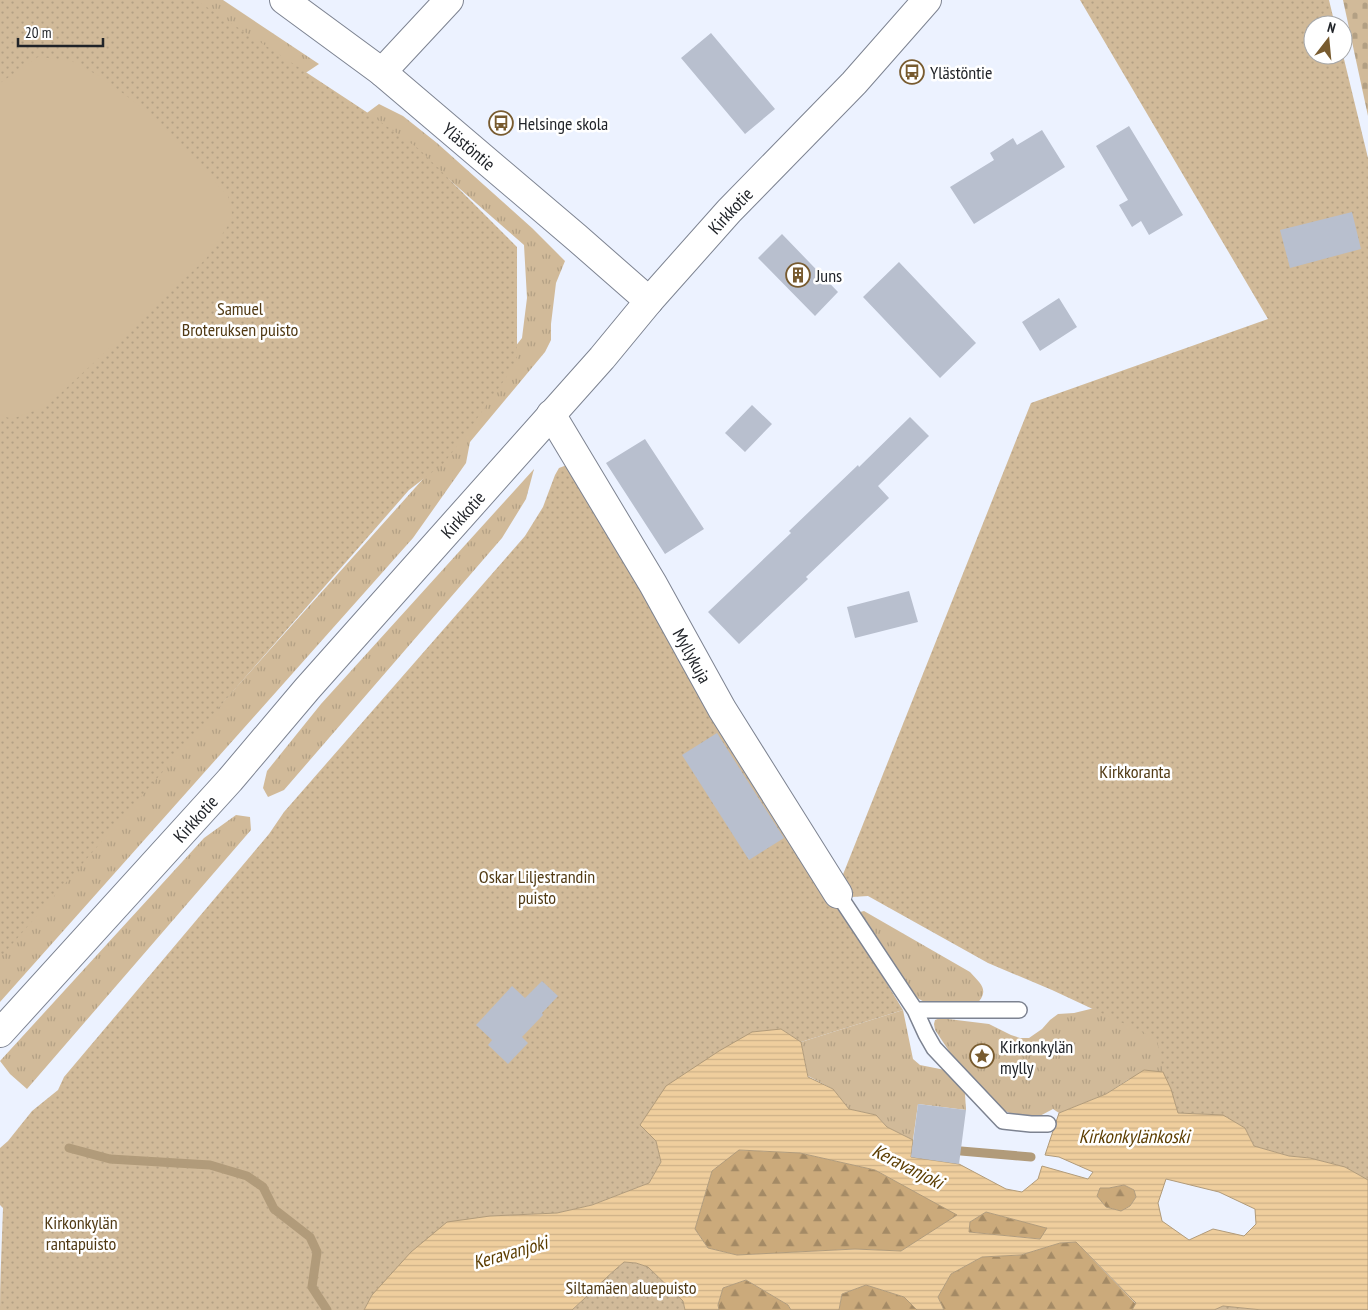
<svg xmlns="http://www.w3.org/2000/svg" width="1368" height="1310" viewBox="0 0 1368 1310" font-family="'PT Sans Narrow',sans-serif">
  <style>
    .grass { fill: url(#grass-tufts) }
    .forest { fill: url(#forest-firs) }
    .cemetery { fill: url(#cemetery-stones) }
    .park { fill: url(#park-dots) }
    .pitch { fill: #d1ba99 }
    .water { fill: url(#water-rules); stroke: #b19b7a; fill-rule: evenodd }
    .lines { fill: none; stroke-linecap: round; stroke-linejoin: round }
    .stream { stroke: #b19b7a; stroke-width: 9 }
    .building { fill: #b8bfce }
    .service-casing { stroke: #7d8391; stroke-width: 18 }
    .minor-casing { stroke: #7d8391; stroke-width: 30 }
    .tertiary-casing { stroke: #7d8391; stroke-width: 30 }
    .service { stroke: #fff; stroke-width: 15 }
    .minor { stroke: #fff; stroke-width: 28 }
    .tertiary { stroke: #fff; stroke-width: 28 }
    .labels { text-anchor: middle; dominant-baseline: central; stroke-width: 5; stroke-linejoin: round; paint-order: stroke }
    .poi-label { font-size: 18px; fill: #212429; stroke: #fff; text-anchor: start }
    .street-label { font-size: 18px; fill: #212429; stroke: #fff }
    .park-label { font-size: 18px; fill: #513a14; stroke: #fff }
    .water-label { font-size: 19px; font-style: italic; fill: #5c3d00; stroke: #fff }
  </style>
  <defs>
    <pattern id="grass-tufts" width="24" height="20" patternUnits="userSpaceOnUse" patternTransform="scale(1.25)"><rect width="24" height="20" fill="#d1ba99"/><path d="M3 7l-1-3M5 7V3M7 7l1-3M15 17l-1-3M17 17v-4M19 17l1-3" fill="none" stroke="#b3a084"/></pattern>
    <pattern id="forest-firs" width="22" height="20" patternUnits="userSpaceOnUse" patternTransform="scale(1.25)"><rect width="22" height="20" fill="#cbaa7b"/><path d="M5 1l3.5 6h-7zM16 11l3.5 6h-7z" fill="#a48a65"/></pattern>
    <pattern id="cemetery-stones" width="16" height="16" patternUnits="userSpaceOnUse" patternTransform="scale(1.25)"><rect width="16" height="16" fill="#d1ba99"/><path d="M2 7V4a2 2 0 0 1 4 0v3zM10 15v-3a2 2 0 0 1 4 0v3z" fill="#b3a084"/></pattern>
    <pattern id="park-dots" width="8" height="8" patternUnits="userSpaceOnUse" patternTransform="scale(1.25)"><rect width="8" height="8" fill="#d1ba99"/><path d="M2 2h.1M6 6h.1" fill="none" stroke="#b3a084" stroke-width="1.8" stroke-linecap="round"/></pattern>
    <pattern id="water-rules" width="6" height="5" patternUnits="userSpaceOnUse" patternTransform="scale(1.25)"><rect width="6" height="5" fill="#efce9d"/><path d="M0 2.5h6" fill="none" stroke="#cdb187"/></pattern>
  </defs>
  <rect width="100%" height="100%" fill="#ecf2ff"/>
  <path class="grass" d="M 184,0 L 223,0 L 319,64 L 295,80 Z
    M 379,104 L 403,116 L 437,143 L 532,228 L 565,261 L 556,283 L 551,324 L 551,340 L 545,352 L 470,442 L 466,463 L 413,538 L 0,1002 L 0,951 L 423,479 L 481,390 L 522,338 L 527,298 L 524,245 L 420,154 L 360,118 Z
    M 534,469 L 526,499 L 502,538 L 284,790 L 268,797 L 263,788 L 267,771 L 321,704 Z
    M 236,815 L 250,817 L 251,830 L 27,1089 L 10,1074 L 0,1061 L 204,838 Z
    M 864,911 L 970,972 C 983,986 990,991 974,1007 L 928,1004 L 910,994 L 861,917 L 860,912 Z
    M 1246,971 L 1368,1180 L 1345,1167 L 1129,1079 L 1106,1094 L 1059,1113 L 1053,1109 L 1036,1118 L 1020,1117 L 1000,1109 L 963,1072 L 935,1030 L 934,1024 L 935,1020 L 940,1018 L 989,1024 L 1011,1035 L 1020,1038 L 1029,1038 L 1042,1029 L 1050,1020 L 1058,1014 L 1074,1013 Z
    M 903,1010 L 913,1059 L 920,1065 L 950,1071 L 961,1082 L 965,1094 L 966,1110 L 918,1104 L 913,1140 L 887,1127 L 876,1115 L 849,1109 L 833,1089 L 808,1076 L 801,1042 Z"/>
  <path class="forest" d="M 738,1150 L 800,1153 L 875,1170 L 958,1215 L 901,1251 L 855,1249 L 737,1255 L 708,1248 L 695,1229 L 712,1171 Z
    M 1124,1185 L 1134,1190 L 1136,1197 L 1130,1206 L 1121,1211 L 1106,1207 L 1097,1196 L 1100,1188 L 1109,1188 Z
    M 986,1212 L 1047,1228 L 1041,1239 L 969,1232 L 970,1222 Z
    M 1076,1242 L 1136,1304 L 1132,1310 L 944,1310 L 938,1297 L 951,1274 L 982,1257 L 1021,1255 L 1060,1243 Z
    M 746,1280 L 788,1305 L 791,1310 L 719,1310 L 718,1305 L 723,1288 Z
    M 866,1285 L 904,1297 L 917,1310 L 839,1310 L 842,1294 Z"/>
  <path class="cemetery" d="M 1343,0 L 1368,0 L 1368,116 Z"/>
  <path class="park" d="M 0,0 L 196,0 L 365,111 L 419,149 L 517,247 L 517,362 L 461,441 L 444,463 L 409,490 L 0,958 Z
    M 1080,0 L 1329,0 L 1335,25 L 1313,25 L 1313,55 L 1343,55 L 1368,158 L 1368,1180 L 1345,1167 L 1310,1158 L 1289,1156 L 1254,1146 L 1245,1128 L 1223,1115 L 1178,1113 L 1171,1089 L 1163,1072 L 1157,1039 L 1052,990 L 988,963 L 868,896 L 835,898 L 903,1010 L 801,1042 L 781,1029 L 640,1125 L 656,1141 L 661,1162 L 649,1183 L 592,1205 L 557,1213 L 490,1216 L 372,1295 L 364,1310 L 0,1310 C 0,1276 2,1242 3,1208 L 0,1205 L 0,1148 L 8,1141 L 32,1111 L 58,1090 L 64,1077 L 269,834 L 284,812 L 525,536 L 543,507 L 555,475 L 559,468 L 567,465 L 834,897 L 1031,403 L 1268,319 Z
    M 624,1262 L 636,1263 L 648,1267 L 683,1301 L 685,1310 L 572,1310 C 590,1294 606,1277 624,1262 Z
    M 1223,1306 L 1262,1310 L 1214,1310 Z"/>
  <path class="pitch" d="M 38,57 L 70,60 L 101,77 L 155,117 L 228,196 L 233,218 L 206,259 L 47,406 L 12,419 L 0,415 L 0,83 Z"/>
  <path class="water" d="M 781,1029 L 801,1042 L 808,1077 L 833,1089 L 849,1109 L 876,1115 L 887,1127 L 913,1140 L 911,1157 L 959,1164 L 1006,1189 L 1022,1192 L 1038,1179 L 1042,1166 L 1088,1179 L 1093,1172 L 1059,1157 L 1045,1155 L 1059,1113 L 1106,1094 L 1144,1070 L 1163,1072 L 1171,1089 L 1178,1113 L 1223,1115 L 1245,1128 L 1254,1146 L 1289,1156 L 1310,1158 L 1345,1167 L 1368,1180 L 1368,1310 L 1262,1310 L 1223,1306 L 1214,1310 L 1132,1310 L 1136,1303 L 1076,1242 L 1060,1243 L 1021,1255 L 982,1257 L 951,1274 L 938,1297 L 944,1310 L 917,1310 L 904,1297 L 866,1285 L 842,1294 L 839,1310 L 791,1310 L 788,1305 L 746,1280 L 723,1288 L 718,1305 L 719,1310 L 685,1310 L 683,1301 L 648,1267 L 636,1263 L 624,1262 C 606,1277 590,1294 572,1310 L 364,1310 L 372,1295 L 411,1252 L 447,1222 L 490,1216 L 557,1213 L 592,1205 L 649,1183 L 661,1162 L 656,1141 L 640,1125 L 666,1086 L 719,1051 L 752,1032 ZM 739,1150 L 800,1153 L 875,1170 L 957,1215 L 901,1251 L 855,1249 L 737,1255 L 708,1248 L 695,1229 L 712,1171 ZM 1166,1179 L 1219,1192 L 1255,1209 L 1256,1224 L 1244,1236 L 1213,1229 L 1189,1240 L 1162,1221 L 1158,1203 ZM 1124,1185 L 1134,1190 L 1136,1197 L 1130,1206 L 1121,1211 L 1106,1207 L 1097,1196 L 1100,1188 L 1109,1188 ZM 986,1212 L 1046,1228 L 1047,1228 L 1040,1239 L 969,1232 L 970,1222 Z"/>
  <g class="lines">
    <path class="stream" d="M 69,1148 L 110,1159 L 210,1165 L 247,1176 L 263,1187 L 274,1209 L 310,1237 L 317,1252 L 312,1287 L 327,1310
      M 961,1151 L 1031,1157"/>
  </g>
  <path class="building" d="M 711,33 L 775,109 L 745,134 L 681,58 Z
    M 1129,126 L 1183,215 L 1149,235 L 1141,221 L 1132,227 L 1119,205 L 1128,200 L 1096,146 Z
    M 1042,130 L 1065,167 L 974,224 L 950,187 L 994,160 L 990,153 L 1013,138 L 1017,145 Z
    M 1352,212 L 1361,249 L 1290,268 L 1280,230 Z
    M 782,234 L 838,292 L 815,316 L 758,258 Z
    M 899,262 L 976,343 L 940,378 L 863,297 Z
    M 1059,298 L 1077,327 L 1040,351 L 1022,322 Z
    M 752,405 L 772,424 L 745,452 L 725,433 Z
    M 910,417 L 929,436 L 878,486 L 889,498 L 806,577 L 808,579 L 739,644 L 708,612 L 791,533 L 789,531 L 858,465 L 859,467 Z
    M 645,439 L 704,529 L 665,554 L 606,463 Z
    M 909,591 L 918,622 L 855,638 L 847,607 Z
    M 717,733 L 784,838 L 749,860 L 682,755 Z
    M 542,981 L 558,996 L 542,1013 L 543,1015 L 522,1037 L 528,1043 L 508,1064 L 488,1045 L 492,1040 L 476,1025 L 512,986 L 525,998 Z
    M 918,1104 L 966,1110 L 959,1164 L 911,1157 Z"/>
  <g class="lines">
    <g class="service-casing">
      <path id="service" d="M 838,894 L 915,1010 L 926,1034 L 934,1048 L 1003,1121 L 1031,1124 L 1048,1124
        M 915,1010 L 1019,1010"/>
    </g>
    <g class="minor-casing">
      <g id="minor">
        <path d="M 382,72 L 449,0"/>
        <path id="s1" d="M 551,414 L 653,584 L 722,709 L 838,894"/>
      </g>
    </g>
    <g class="tertiary-casing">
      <g id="tertiary">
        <path id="s2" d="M 284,0 L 382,72 L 576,237 L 649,301"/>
        <path id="s3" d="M 0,1033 L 230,780 L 307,689 L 602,358 L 649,301 L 729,211 L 854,83 L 927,0"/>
      </g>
    </g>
    <use href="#service" class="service"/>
    <use href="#minor" class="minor"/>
    <use href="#tertiary" class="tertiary"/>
  </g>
  <defs>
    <g id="bus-ring" transform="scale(1.25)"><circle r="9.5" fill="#fff" stroke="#785b2f" stroke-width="1.5"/><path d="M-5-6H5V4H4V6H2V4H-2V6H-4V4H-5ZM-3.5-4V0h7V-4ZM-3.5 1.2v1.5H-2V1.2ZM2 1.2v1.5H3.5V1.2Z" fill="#785b2f"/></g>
    <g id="building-ring" transform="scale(1.25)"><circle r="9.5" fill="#fff" stroke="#785b2f" stroke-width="1.5"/><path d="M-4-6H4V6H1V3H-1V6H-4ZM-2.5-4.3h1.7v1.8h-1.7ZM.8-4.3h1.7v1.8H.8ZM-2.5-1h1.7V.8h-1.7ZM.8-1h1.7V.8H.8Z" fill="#785b2f"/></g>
    <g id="sight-ring" transform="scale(1.25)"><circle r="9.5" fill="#fff" stroke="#785b2f" stroke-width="1.5"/><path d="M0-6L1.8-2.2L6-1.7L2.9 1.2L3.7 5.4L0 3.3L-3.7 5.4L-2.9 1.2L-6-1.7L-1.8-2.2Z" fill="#785b2f"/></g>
  </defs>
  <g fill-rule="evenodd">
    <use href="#bus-ring" x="912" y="72"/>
    <use href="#bus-ring" x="501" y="123"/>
    <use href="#building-ring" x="798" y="275"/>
    <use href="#sight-ring" x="982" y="1056"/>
  </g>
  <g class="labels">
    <g class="poi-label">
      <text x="930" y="72">Ylästöntie</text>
      <text x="518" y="123">Helsinge skola</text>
      <text x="816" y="275">Juns</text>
      <text x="1000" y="1046">Kirkonkylän<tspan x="1000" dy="21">mylly</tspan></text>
    </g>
    <g class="street-label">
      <text stroke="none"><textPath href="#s2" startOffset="236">Ylästöntie</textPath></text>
      <text stroke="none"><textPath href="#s3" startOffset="1100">Kirkkotie</textPath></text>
      <text stroke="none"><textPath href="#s3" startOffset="695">Kirkkotie</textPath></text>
      <text stroke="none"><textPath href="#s1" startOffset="280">Myllykuja</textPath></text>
      <text stroke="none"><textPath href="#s3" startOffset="290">Kirkkotie</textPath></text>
    </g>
    <g class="park-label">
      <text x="240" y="308">Samuel<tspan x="240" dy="21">Broteruksen puisto</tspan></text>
      <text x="1135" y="771">Kirkkoranta</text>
      <text x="537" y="876">Oskar Liljestrandin<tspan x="537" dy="21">puisto</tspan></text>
      <text x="81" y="1222">Kirkonkylän<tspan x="81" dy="21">rantapuisto</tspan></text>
      <text x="631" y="1287">Siltamäen aluepuisto</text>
    </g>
    <g class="water-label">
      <text x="1134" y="1136">Kirkonkylänkoski</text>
      <text transform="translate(908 1166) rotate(27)">Keravanjoki</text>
      <text transform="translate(510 1252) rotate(-16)">Keravanjoki</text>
    </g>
  </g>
  <g transform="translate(1328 40) rotate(16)"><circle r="24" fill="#ffffff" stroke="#a6a7a9"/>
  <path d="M0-4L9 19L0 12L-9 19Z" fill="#785b2f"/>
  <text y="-8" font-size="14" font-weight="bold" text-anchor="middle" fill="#212429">N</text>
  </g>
  <path d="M18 38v8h85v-8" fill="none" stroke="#212429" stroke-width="2.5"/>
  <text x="25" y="38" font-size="15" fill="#212429" stroke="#ffffff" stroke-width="4" paint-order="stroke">20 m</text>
</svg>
